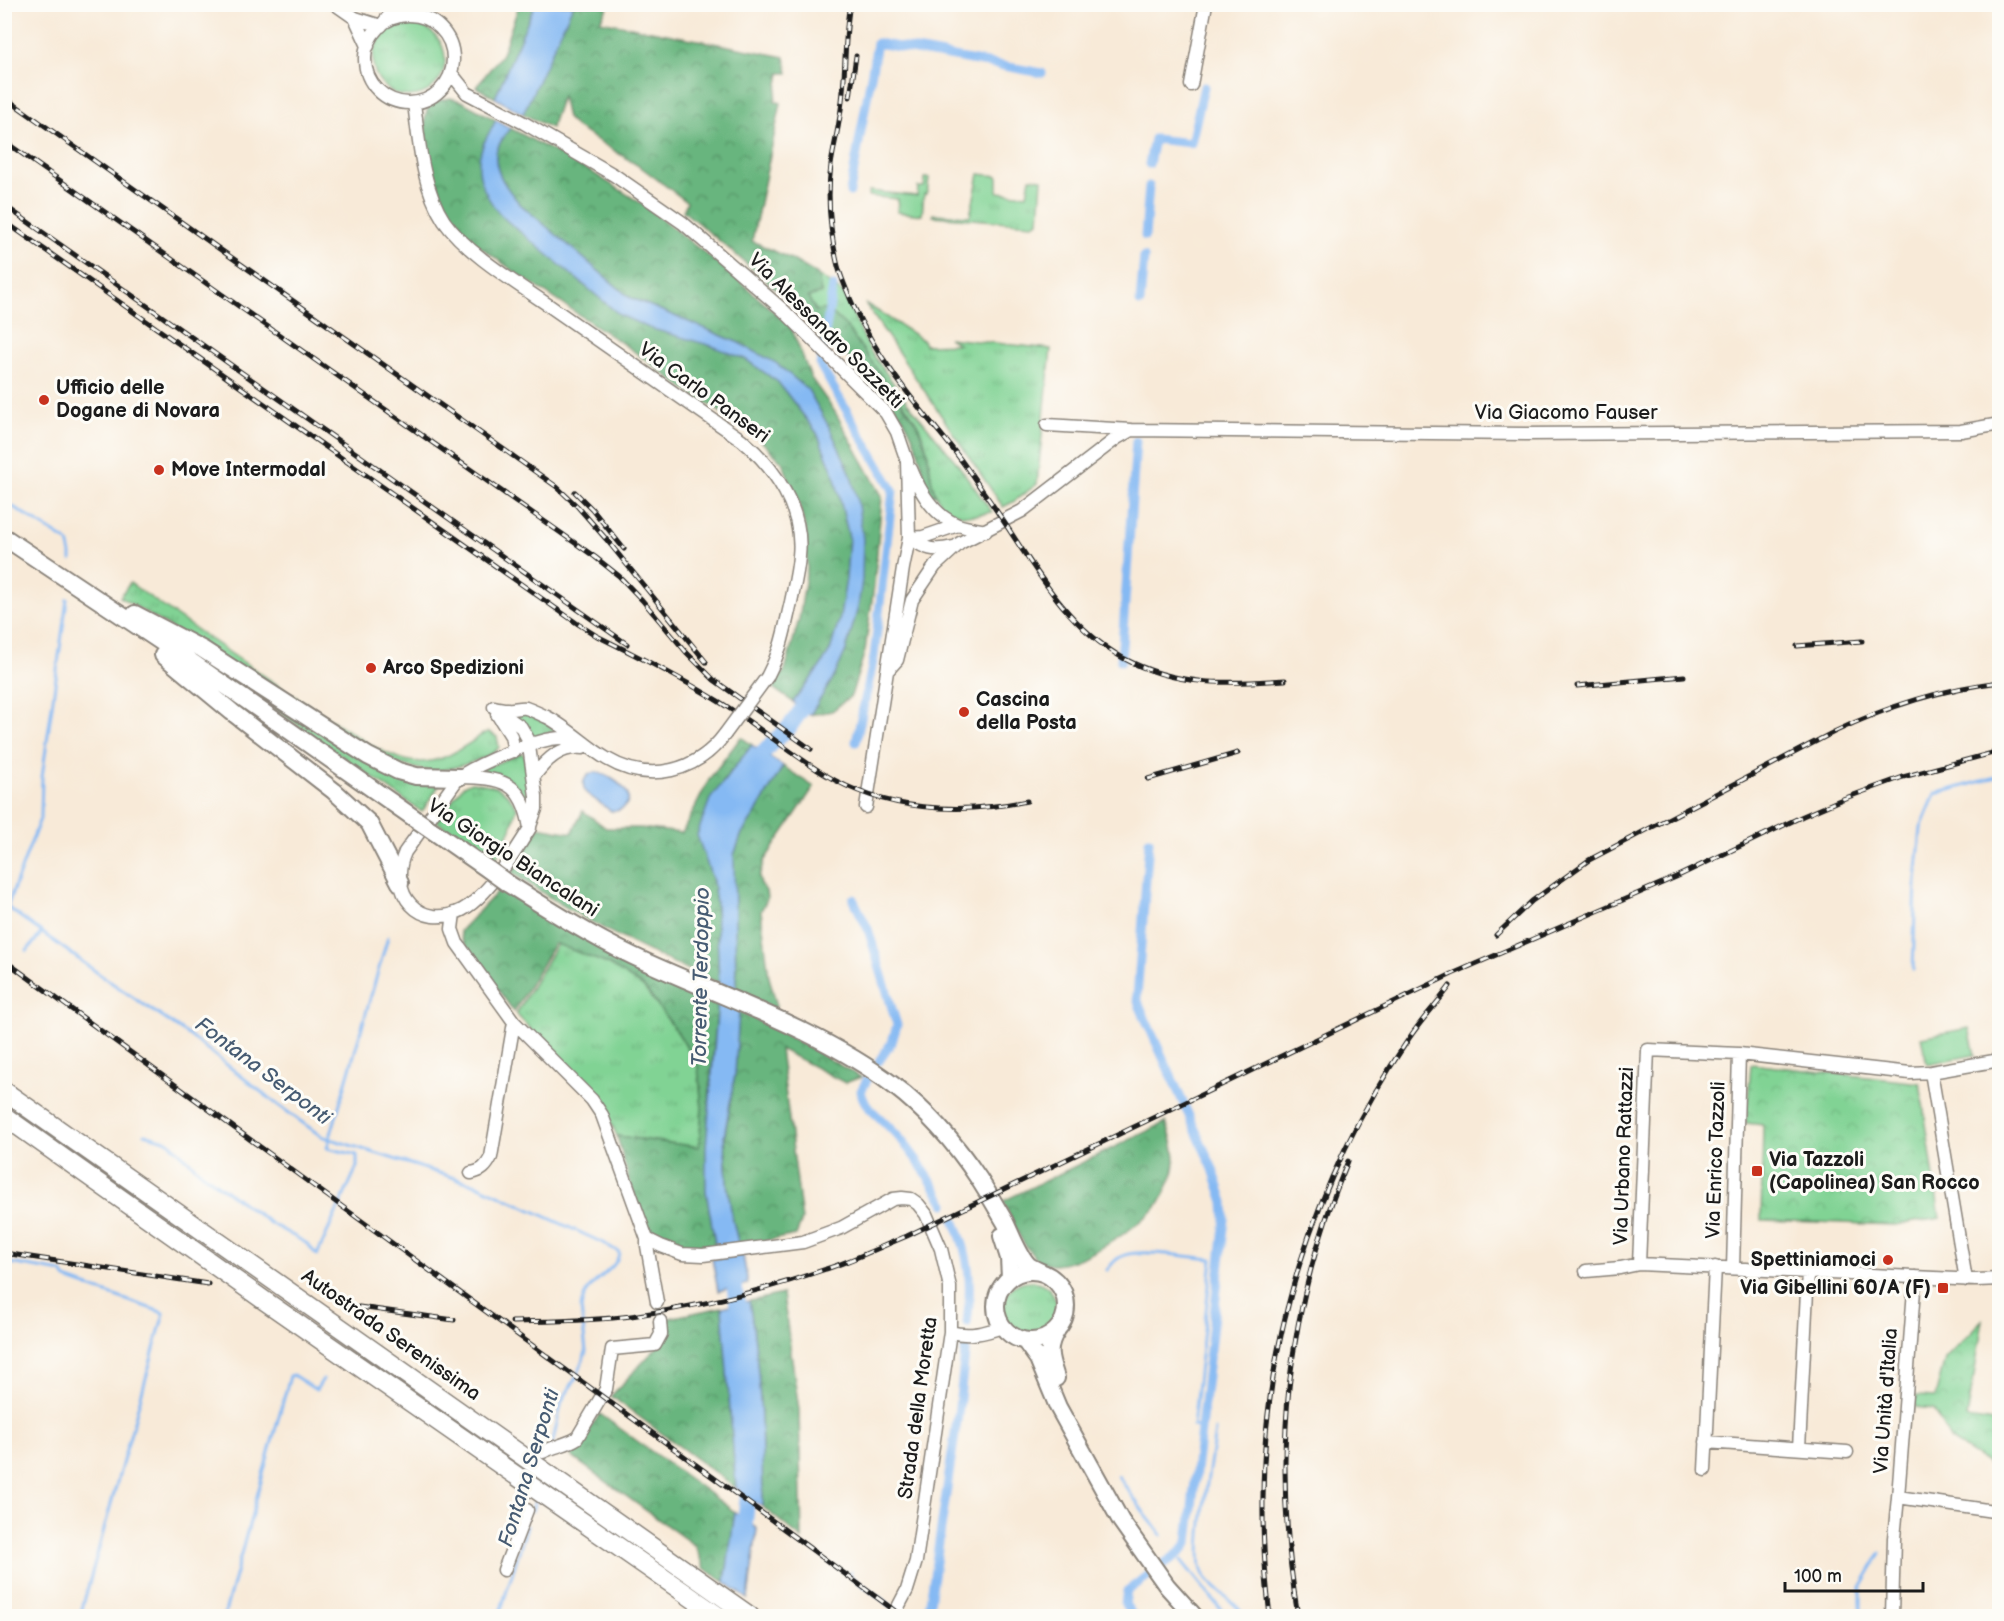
<svg xmlns="http://www.w3.org/2000/svg" width="2004" height="1621" viewBox="0 0 2004 1621" font-family="'Balsamiq Sans',sans-serif">
  <style>
    .grass { fill: url(#grass-tufts); stroke: #4e7858; stroke-width: 1.5 }
    .forest { fill: url(#forest-crowns); stroke: #42684d; stroke-width: 1.5 }
    .park { fill: url(#park-crowns); stroke: #4e7858; stroke-width: 1.5 }
    .garden { fill: #81d394; stroke: #4e7858; stroke-width: 1.5 }
    .water { fill: #85b9f3; stroke: #506a88; stroke-width: 1.5 }
    .lines { fill: none; stroke-linecap: round; stroke-linejoin: round }
    .stream { stroke: #85b9f3; stroke-width: 3 }
    .canal { stroke: #85b9f3; stroke-width: 9 }
    .river { stroke: #85b9f3; stroke-width: 16 }
    .minor-casing { stroke: #8a837a; stroke-width: 15 }
    .major-casing { stroke: #8a837a; stroke-width: 20 }
    .highway-casing { stroke: #8a837a; stroke-width: 21 }
    .minor { stroke: #fff; stroke-width: 12 }
    .major { stroke: #fff; stroke-width: 16 }
    .highway { stroke: #fff; stroke-width: 18 }
    .rail-casing { stroke: #1c1c1c; stroke-width: 5 }
    .rail { stroke: #fdfcf7; stroke-width: 3; stroke-dasharray: 9; stroke-linecap: butt }
    .minor-bridge-casing { stroke: #8a837a; stroke-width: 15; stroke-linecap: butt }
    .major-bridge-casing { stroke: #8a837a; stroke-width: 20; stroke-linecap: butt }
    .minor-bridge { stroke: #fff; stroke-width: 12 }
    .major-bridge { stroke: #fff; stroke-width: 16 }
    .poi-dot { fill: #c8321e; stroke: #fdfcf7; stroke-width: 2 }
    .labels { text-anchor: middle; dominant-baseline: central; stroke-width: 6; stroke-linejoin: round; paint-order: stroke }
    .street-label { font-size: 20px; fill: #1c1c1c; stroke: #fdfcf7 }
    .poi-label { font-size: 20px; font-weight: bold; fill: #1c1c1c; stroke: #fdfcf7; text-anchor: start }
    .water-label { font-size: 21px; font-style: italic; fill: #465b72; stroke: #fdfcf7 }
  </style>
  <defs>
    <pattern id="grass-tufts" width="24" height="20" patternUnits="userSpaceOnUse" patternTransform="scale(1.5)"><rect width="24" height="20" fill="#81d394"/><path d="M3 7l-1-3M5 7V3M7 7l1-3M15 17l-1-3M17 17v-4M19 17l1-3" fill="none" stroke="#6fb57f"/></pattern>
    <pattern id="forest-crowns" width="20" height="18" patternUnits="userSpaceOnUse" patternTransform="scale(1.5)"><rect width="20" height="18" fill="#68b57e"/><path d="M2 6a3 3 0 1 1 6 0M12 15a3 3 0 1 1 6 0" fill="none" stroke="#559266"/></pattern>
    <pattern id="park-crowns" width="20" height="18" patternUnits="userSpaceOnUse" patternTransform="scale(1.5)"><rect width="20" height="18" fill="#81d394"/><path d="M2 6a3 3 0 1 1 6 0M12 15a3 3 0 1 1 6 0" fill="none" stroke="#6fb57f"/></pattern>
  </defs>
  <rect width="100%" height="100%" fill="#fdfcf7"/>
  <filter id="ink" filterUnits="userSpaceOnUse"><feTurbulence type="fractalNoise" baseFrequency=".0167" numOctaves="2"/><feDisplacementMap in="SourceGraphic" scale="12" xChannelSelector="R" yChannelSelector="G"/><feConvolveMatrix kernelMatrix="1 2 1 2 8 2 1 2 1" color-interpolation-filters="sRGB"/></filter>
  <filter id="wash" filterUnits="userSpaceOnUse"><feTurbulence type="fractalNoise" baseFrequency=".008" numOctaves="4" result="noise"/><feDisplacementMap in="SourceGraphic" scale="24" xChannelSelector="R" yChannelSelector="G"/><feGaussianBlur stdDeviation="1.35" result="paint"/><feColorMatrix in="noise" values="0 0 0 0 0 0 0 0 0 0 0 0 0 0 0 0 0 1.4 0 .05"/><feComposite in="paint" operator="in"/></filter>
  <g filter="url(#wash)">
    <rect width="100%" height="100%" fill="#f8ead8"/>
    <path class="grass" d="M373 60a36 36 0 1 1 72 0a36 36 0 1 1-72 0Z
      M 979,174 L 998,176 L 998,192 L 1027,195 L 1030,178 L 1042,179 L 1039,221 L 1033,224 L 933,216 L 933,214 L 970,216 Z
      M 925,178 L 929,178 L 927,194 L 924,194 L 922,215 L 897,212 L 898,199 L 868,196 L 869,191 L 917,196 L 918,187 L 924,187 Z
      M 818,275 L 843,293 L 870,351 L 907,402 L 957,463 L 992,512 C 976,516 958,519 944,506 C 928,492 932,470 927,451 C 925,442 921,432 918,425 C 910,410 898,397 888,384 C 880,374 874,364 865,355 C 846,335 820,322 808,297 L 821,293 Z
      M 865,303 L 923,340 L 925,345 L 959,344 L 948,338 L 1051,349 L 1037,484 L 1013,502 L 1003,507 Z
      M 130,583 C 193,628 257,672 322,714 C 348,730 390,762 419,762 C 441,762 456,752 473,741 C 479,737 482,733 489,732 L 497,737 L 499,747 C 491,759 446,771 432,771 C 419,770 406,765 393,763 L 120,597 Z
      M 212,665 L 388,776 L 411,785 L 440,784 L 422,812 Z
      M 518,711 L 524,712 L 559,730 L 531,738 L 515,717 Z
      M 522,753 L 525,757 L 529,787 L 527,798 C 513,779 506,775 482,772 L 482,769 Z
      M 471,782 C 496,785 503,786 517,807 L 511,829 L 494,863 L 436,821 L 463,786 Z
      M 557,944 L 610,965 L 643,987 L 678,1033 L 698,1066 L 702,1108 L 699,1147 L 617,1136 L 603,1105 L 516,1014 Z
      M1003 1308a27 27 0 1 1 54 0a27 27 0 1 1-54 0Z"/>
    <path class="forest" d="M 519,5 L 535,5 L 495,98 L 476,87 L 502,54 Z
      M 573,5 L 609,5 L 600,21 L 785,57 L 788,73 L 780,73 L 775,101 L 781,103 L 752,241 L 791,259 L 818,275 L 821,293 L 808,297 L 815,311 L 828,309 L 846,326 L 917,424 L 927,451 L 932,483 L 936,495 L 929,495 C 923,472 919,447 907,425 C 896,404 876,387 860,370 C 805,313 745,261 683,211 L 687,202 L 642,168 L 576,127 L 567,118 L 562,96 L 551,128 L 523,114 Z
      M 450,98 L 461,101 L 496,120 L 481,151 L 506,220 L 554,259 L 712,346 L 745,359 L 778,382 L 817,433 L 834,474 L 849,537 L 846,579 L 840,617 L 830,651 L 820,667 L 793,702 L 773,688 L 785,670 L 799,619 L 807,569 L 806,531 L 797,497 L 782,462 L 753,433 L 686,390 L 632,350 L 516,273 L 471,240 L 444,204 L 427,151 L 425,120 L 427,110 L 433,102 Z
      M 510,128 L 590,171 L 641,203 L 735,277 L 791,327 L 811,378 L 835,412 L 882,496 L 874,586 L 865,651 L 851,696 L 832,711 L 810,715 L 834,677 L 846,650 L 858,607 L 850,472 L 829,427 L 808,390 L 776,363 L 739,343 L 629,297 L 520,204 C 508,190 494,173 496,153 C 497,145 505,135 510,128 Z
      M 741,737 L 752,745 L 723,781 L 706,860 L 713,881 L 716,904 L 719,983 C 647,953 577,918 512,873 L 539,827 L 572,833 L 583,811 L 606,828 L 640,828 L 682,833 L 710,778 Z
      M 783,766 L 814,787 L 764,861 L 759,877 L 761,885 L 766,891 L 767,899 L 761,911 L 769,977 L 777,1006 L 773,1008 L 736,991 L 734,855 L 742,833 L 754,816 Z
      M 502,887 L 718,1001 L 710,1085 L 706,1191 L 716,1249 L 682,1250 L 660,1241 L 649,1230 L 629,1181 L 617,1136 L 699,1147 L 702,1108 L 698,1066 L 678,1033 L 644,987 L 610,965 L 557,944 L 554,944 L 514,1012 L 462,940 L 460,931 Z
      M 739,1011 L 795,1040 L 861,1077 L 845,1083 L 780,1049 L 802,1220 L 796,1235 L 739,1246 L 732,1217 L 727,1182 L 725,1135 L 735,1074 Z
      M 1166,1122 C 1172,1139 1179,1159 1172,1176 C 1168,1186 1162,1201 1155,1209 C 1136,1227 1064,1281 1038,1260 C 1021,1246 1012,1220 1003,1201 Z
      M 783,1294 L 799,1410 L 802,1539 L 763,1507 C 762,1440 761,1368 749,1301 Z
      M 722,1307 L 736,1488 L 611,1396 L 662,1342 L 664,1319 Z
      M 600,1414 L 735,1512 L 725,1582 L 704,1568 L 695,1546 L 571,1456 Z"/>
    <path class="park" d="M 1751,1064 L 1920,1083 L 1940,1218 L 1895,1225 L 1761,1220 L 1763,1125 L 1746,1123 Z
      M 1983,1320 L 1967,1418 L 1999,1423 L 1999,1469 L 1994,1468 L 1951,1440 L 1933,1409 L 1915,1407 L 1916,1396 L 1935,1397 L 1945,1359 Z"/>
    <path class="garden" d="M 1969,1028 L 1975,1055 L 1927,1064 L 1921,1037 Z"/>
    <path class="water" d="M 535,4 L 573,5 L 523,114 L 495,98 Z
      M 496,120 L 510,128 C 505,135 497,145 496,153 C 494,173 508,190 520,204 L 629,297 L 739,343 L 776,363 L 808,390 L 829,427 L 850,472 L 857,499 L 863,539 L 862,580 L 858,607 L 846,650 L 834,677 L 810,715 L 793,702 L 820,667 L 830,651 L 840,617 L 846,579 L 849,537 L 834,474 L 817,433 L 778,382 L 745,359 L 712,346 L 649,328 L 620,315 L 506,220 C 488,203 473,176 481,151 C 484,140 491,130 496,120 Z
      M 752,745 L 783,766 L 754,816 L 742,833 L 734,855 L 736,991 L 719,983 L 716,904 L 713,881 L 697,835 L 710,799 Z
      M 596,772 C 606,774 619,782 625,790 C 634,801 623,812 611,811 L 586,793 C 580,783 585,774 596,772 Z
      M 718,1001 L 739,1011 L 735,1074 L 724,1137 L 727,1184 L 732,1217 L 739,1246 L 716,1249 L 706,1191 L 706,1147 Z
      M 743,1255 L 748,1284 L 718,1291 L 712,1259 Z
      M 749,1301 C 761,1369 762,1438 763,1507 L 736,1488 L 722,1307 Z
      M 735,1512 L 757,1529 L 748,1599 L 725,1582 Z"/>
    <g class="lines">
      <path class="stream" d="M 4,501 L 68,542 L 71,554 L 71,560
        M 67,599 L 42,777 L 41,816 L 7,907 L 106,979 L 190,1036 L 278,1105 L 321,1136 L 477,1185 L 601,1242 L 619,1252 C 618,1273 585,1278 581,1308 L 586,1352 L 577,1376 L 562,1401 L 552,1445
        M 27,951 L 42,932
        M 1913,970 L 1916,880 L 1921,828 L 1935,794 L 2000,776
        M 145,1134 L 165,1140 L 170,1143 L 203,1174 L 270,1223 L 306,1243 L 317,1255 L 357,1167 L 357,1155 L 327,1148 L 388,937
        M 4,1262 L 62,1272 L 66,1279 L 164,1313 L 80,1616
        M 1107,1270 C 1112,1264 1117,1257 1125,1255 C 1145,1249 1190,1257 1212,1259 L 1193,1426 L 1198,1427
        M 1215,1430 C 1212,1455 1193,1556 1203,1573 C 1212,1590 1234,1599 1244,1616
        M 1118,1476 L 1148,1518 L 1162,1535
        M 532,1511 L 536,1497
        M 1181,1560 L 1226,1616
        M 851,1572 L 849,1575 L 891,1606
        M 224,1616 L 290,1376 L 293,1375 L 316,1390 L 323,1379
        M 499,1616 L 527,1526
        M 905,1616 L 906,1616
        M 1861,1616 L 1861,1587 L 1881,1553"/>
      <path class="canal" d="M 1149,164 L 1154,139 L 1191,143 L 1204,87
        M 850,192 L 877,43 L 1042,73
        M 1145,236 L 1149,186
        M 833,286 L 820,365 L 893,490 L 874,657 L 856,742
        M 1140,302 L 1144,257
        M 1121,661 L 1136,441
        M 853,899 L 868,929 L 897,1025 L 892,1042 L 879,1061
        M 867,1080 L 861,1091 C 863,1105 874,1112 883,1121 C 909,1145 927,1174 945,1204
        M 954,1220 C 970,1256 972,1284 967,1323
        M 928,1616 L 959,1407 L 966,1344
        M 1133,1616 L 1125,1604 L 1127,1591 L 1182,1551 L 1188,1542 L 1225,1219 L 1224,1202 L 1213,1169 L 1140,1007 L 1137,997 L 1149,841"/>
      <path class="river" d="M 748,767 L 790,726 L 814,692
        M 731,1266 L 741,1326
        M 743,1541 L 750,1474"/>
    </g>
  </g>
  <g filter="url(#ink)">
    <g class="lines">
      <g class="minor-casing">
        <path id="minor" d="M 335,4 L 355,18 L 381,26 L 398,4
          M365 59a44 44 0 1 1 88 0a44 44 0 1 1-88 0Z
          M 355,18 L 368,46
          M 451,73 L 467,93 L 524,123 L 614,175 L 683,223 L 783,310 L 886,413 L 897,432 L 907,461 L 909,538 L 903,568 L 866,807
          M 1191,85 L 1206,4
          M 414,103 C 419,142 422,187 444,221 C 467,254 518,284 551,307 C 614,351 678,396 742,440 C 775,468 804,510 799,556 C 798,571 794,587 791,602 C 784,631 782,649 767,677
          M 1047,425 L 1131,430
          M 911,469 C 920,492 934,516 958,525 C 967,528 977,529 986,531
          M 909,538 L 923,537 L 958,525
          M 909,538 C 926,549 933,552 953,547
          M 888,670 L 897,660 L 912,600 L 935,566 L 960,543 L 1022,511 L 1117,438 L 1131,430 L 1526,434 L 1961,431 L 2000,424
          M 494,707 C 498,708 503,709 507,709 C 513,710 520,707 526,708 C 532,710 540,714 547,717 C 568,728 587,747 607,759 C 649,784 697,772 725,734
          M 497,710 L 521,727 L 528,739 L 536,796 L 536,809 L 530,826
          M 497,714 L 511,736 L 514,751
          M 534,776 C 547,759 560,746 583,748
          M 459,777 C 502,778 522,780 530,828 C 516,851 486,898 462,910 C 420,932 387,893 405,852 Z
          M 459,777 C 480,763 537,738 562,738 C 566,738 571,741 575,742
          M 454,913 L 452,929 L 457,943 L 514,1022 L 592,1100 L 602,1115 L 647,1239 L 661,1246 L 682,1254 L 703,1255 L 803,1242 L 841,1228 L 893,1199 L 902,1198 L 911,1199 L 918,1204 L 926,1214 L 941,1249 L 950,1287 L 950,1332 L 916,1561 L 907,1590 L 896,1611
          M 1931,1072 L 1966,1280
          M 471,1173 C 482,1171 486,1167 491,1157 L 514,1022
          M 647,1239 L 647,1246 L 657,1302
          M 1639,1264 L 1648,1050 L 1739,1054 L 1910,1073 L 1931,1072 L 2000,1060
          M 1733,1268 L 1739,1054
          M 1586,1271 L 1620,1268 L 1639,1264 L 1977,1280 L 2000,1279
          M 1915,1277 L 1898,1497 L 2000,1512
          M 950,1332 C 969,1337 985,1333 1002,1327
          M 1706,1442 L 1847,1452
          M 1799,1448 L 1808,1272
          M 543,1452 C 554,1446 567,1445 577,1438 L 606,1389 L 612,1349 L 655,1345 L 661,1334 L 660,1321
          M 1705,1470 L 1715,1267
          M 504,1570 L 527,1510
          M 1892,1616 L 1894,1538 L 1898,1497"/>
      </g>
      <g class="major-casing">
        <path id="major" d="M 4,537 L 196,665 L 414,818
          M 135,614 L 202,649 L 368,756 L 398,771 L 416,776 L 459,777
          M 163,655 L 232,712 L 334,791 L 369,823 L 400,883
          M 433,831 L 489,870
          M 507,883 C 548,909 589,935 633,956 C 718,996 818,1028 893,1085 C 927,1111 956,1144 979,1179 C 988,1193 997,1208 1005,1222 C 1011,1234 1019,1257 1029,1266 C 1032,1268 1037,1270 1041,1272
          M 1002,1236 L 1009,1258 L 1010,1278
          M996 1306a35 35 0 1 1 70 0a35 35 0 1 1-70 0Z
          M 1025,1341 L 1038,1359 L 1058,1407 L 1121,1521 L 1167,1586 L 1194,1616
          M 1056,1378 C 1050,1359 1045,1348 1057,1330"/>
      </g>
      <g class="highway-casing">
        <path id="highway" d="M 4,1091 L 750,1616
          M 4,1116 L 265,1301 L 718,1616"/>
      </g>
      <use href="#minor" class="minor"/>
      <use href="#major" class="major"/>
      <use href="#highway" class="highway"/>
      <g class="rail-casing">
        <path id="rail" d="M 850,4 C 844,36 846,69 842,101 C 840,123 834,144 831,165 C 827,196 830,231 837,262 C 840,276 847,291 853,305 C 876,355 909,396 944,438 C 957,454 970,472 982,490 C 1025,548 1057,621 1123,658 C 1177,687 1227,684 1285,680
          M 4,97 L 557,487 L 578,507 L 606,539 L 706,662
          M 850,97 L 856,56
          M 4,141 L 595,557 L 619,576 L 642,600 L 686,652 L 714,680 L 811,749
          M 4,205 L 627,644
          M 4,221 L 578,624 L 597,636 C 638,656 679,677 718,701 C 754,723 787,751 824,774 C 885,811 958,815 1027,801
          M 575,492 L 592,509 L 624,549
          M 1797,646 L 1862,641
          M 1577,686 L 1684,676
          M 1148,779 L 1238,753
          M 1496,935 L 1532,901 L 1589,860 L 1834,732 C 1888,706 1941,689 2000,682
          M 4,960 L 758,1510 L 902,1616
          M 4,1253 L 208,1284
          M 359,1307 L 454,1320
          M 512,1322 C 552,1321 592,1321 631,1316 C 697,1307 763,1291 826,1269 C 854,1260 880,1247 907,1236 L 1452,974 L 1676,877 L 1803,816 L 1840,800 L 1903,777 L 2000,751
          M 1270,1616 C 1266,1582 1263,1547 1263,1512 C 1261,1344 1314,1178 1408,1040 C 1420,1021 1437,1004 1450,986
          M 1298,1616 C 1271,1457 1285,1311 1348,1161"/>
      </g>
      <use href="#rail" class="rail"/>
      <g class="minor-bridge-casing">
        <path id="minor-bridge" d="M 725,734 L 767,677"/>
      </g>
      <g class="major-bridge-casing">
        <path id="major-bridge" d="M 414,818 L 433,831
          M 489,870 L 507,883"/>
      </g>
      <use href="#minor-bridge" class="minor-bridge"/>
      <use href="#major-bridge" class="major-bridge"/>
    </g>
  </g>
  <g class="poi-dot">
    <circle cx="44" cy="400" r="6"/>
    <circle cx="159" cy="470" r="6"/>
    <circle cx="371" cy="668" r="6"/>
    <circle cx="964" cy="712" r="6"/>
    <rect x="1751" y="1165" width="12" height="12" rx="3"/>
    <circle cx="1888" cy="1260" r="6"/>
    <rect x="1937" y="1282" width="12" height="12" rx="3"/>
  </g>
  <g class="labels">
    <g class="street-label">
      <text transform="translate(826 331) rotate(45)">Via Alessandro Sozzetti</text>
      <text transform="translate(704 393) rotate(36)">Via Carlo Panseri</text>
      <text x="1566" y="413">Via Giacomo Fauser</text>
      <text transform="translate(513 858) rotate(33)">Via Giorgio Biancalani</text>
      <text transform="translate(1624 1156) rotate(-88)">Via Urbano Rattazzi</text>
      <text transform="translate(1716 1160) rotate(-88)">Via Enrico Tazzoli</text>
      <text transform="translate(391 1335) rotate(35)">Autostrada Serenissima</text>
      <text transform="translate(1886 1401) rotate(-86)">Via Unità d'Italia</text>
      <text transform="translate(918 1408) rotate(-82)">Strada della Moretta</text>
    </g>
    <g class="poi-label">
      <text x="56" y="388">Ufficio delle<tspan x="56" dy="23">Dogane di Novara</tspan></text>
      <text x="171" y="470">Move Intermodal</text>
      <text x="383" y="668">Arco Spedizioni</text>
      <text x="976" y="700">Cascina<tspan x="976" dy="23">della Posta</tspan></text>
      <text x="1769" y="1160">Via Tazzoli<tspan x="1769" dy="23">(Capolinea) San Rocco</tspan></text>
      <text x="1876" y="1260" text-anchor="end">Spettiniamoci</text>
      <text x="1931" y="1288" text-anchor="end">Via Gibellini 60/A (F)</text>
    </g>
    <g class="water-label">
      <text transform="translate(701 977) rotate(-89)">Torrente Terdoppio</text>
      <text transform="translate(263 1071) rotate(37)">Fontana Serponti</text>
      <text transform="translate(529 1468) rotate(-73)">Fontana Serponti</text>
    </g>
  </g>
  <rect width="2004" height="1621" fill="none" stroke="#fdfcf7" stroke-width="24"/>
  <path d="M1785 1582v9h138v-9" fill="none" stroke="#1c1c1c" stroke-width="3"/>
  <text x="1794" y="1582" font-size="18" fill="#1c1c1c" stroke="#fdfcf7" stroke-width="4.5" paint-order="stroke">100 m</text>
</svg>
